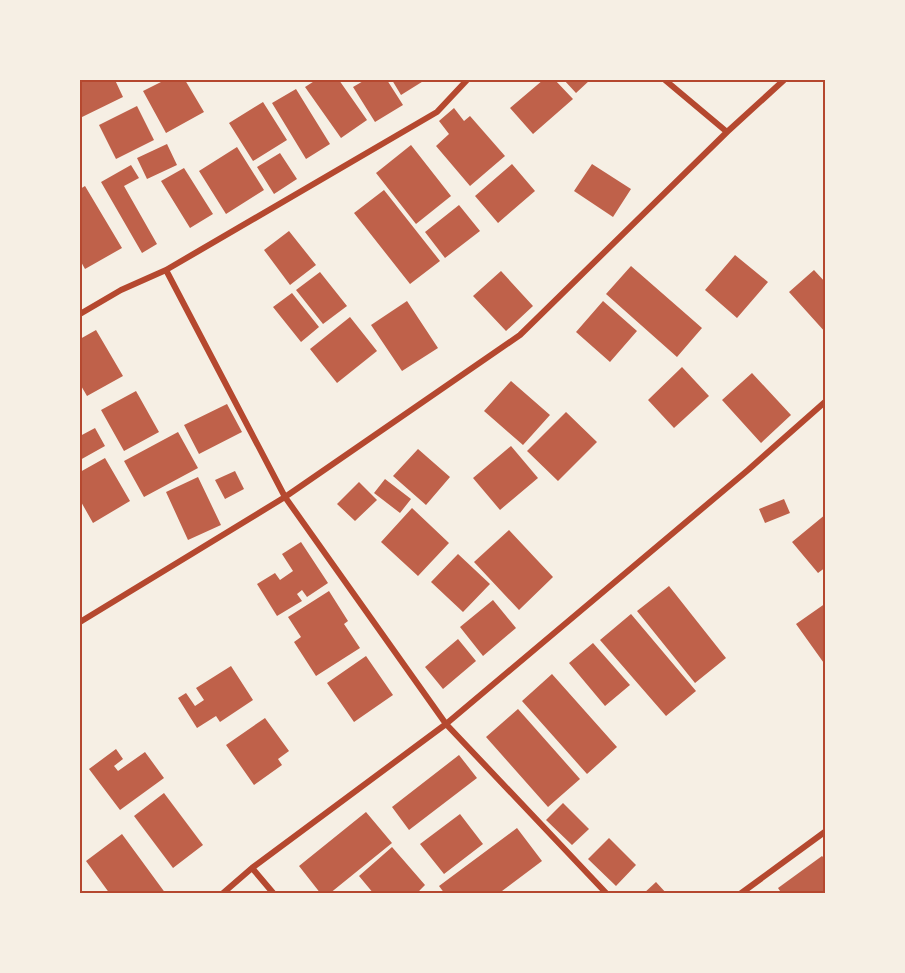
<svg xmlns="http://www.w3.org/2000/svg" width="905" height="973" viewBox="0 0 905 973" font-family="'Varela Round',sans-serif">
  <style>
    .building { fill: #bf614a }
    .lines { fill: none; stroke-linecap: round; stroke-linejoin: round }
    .minor { stroke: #b5482f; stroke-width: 6 }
    .neatline { fill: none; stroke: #b5482f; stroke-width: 2 }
  </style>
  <rect width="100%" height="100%" fill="#f6efe4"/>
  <path class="building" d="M 80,80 L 115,80 L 123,97 L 80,118 Z
    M 165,80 L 185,80 L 204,112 L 166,133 L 143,91 Z
    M 316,80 L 339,80 L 367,120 L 341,138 L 305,87 Z
    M 365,80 L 387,80 L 403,105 L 375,122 L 353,87 Z
    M 392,80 L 425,80 L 401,95 Z
    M 543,80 L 555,80 L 573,99 L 533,134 L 510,108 Z
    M 564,80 L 590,80 L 576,93 Z
    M 296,89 L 330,144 L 306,159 L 272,103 Z
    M 263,102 L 287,140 L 253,161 L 229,123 Z
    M 137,106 L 154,140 L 116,159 L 99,125 Z
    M 454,108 L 464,121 L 470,116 L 505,156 L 470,186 L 436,146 L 449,134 L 439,121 Z
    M 167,144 L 177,165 L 147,179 L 137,158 Z
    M 411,145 L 451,196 L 416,224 L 376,173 Z
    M 237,147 L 264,190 L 226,214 L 199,171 Z
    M 280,153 L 297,179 L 274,194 L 257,167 Z
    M 512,164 L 535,191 L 498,223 L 475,196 Z
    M 592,164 L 631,189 L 613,217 L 574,191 Z
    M 131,165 L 139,178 L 124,186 L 157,244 L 142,253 L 101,182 Z
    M 184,168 L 213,214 L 190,228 L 161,181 Z
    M 85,186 L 122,248 L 85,269 L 80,260 L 80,189 Z
    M 384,190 L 440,261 L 410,284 L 354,213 Z
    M 459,205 L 480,231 L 445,258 L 425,232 Z
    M 289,231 L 316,265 L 290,285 L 264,250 Z
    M 735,255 L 768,282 L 737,318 L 705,290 Z
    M 631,266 L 702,328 L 677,357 L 606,294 Z
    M 814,270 L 826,283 L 826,333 L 789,292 Z
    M 501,271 L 533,306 L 506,331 L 473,296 Z
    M 320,272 L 347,306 L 323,324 L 296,290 Z
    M 292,293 L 319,327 L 301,342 L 273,307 Z
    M 407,301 L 438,348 L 402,371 L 371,325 Z
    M 603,301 L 637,331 L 610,362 L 576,332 Z
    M 350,317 L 377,351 L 337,383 L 310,349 Z
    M 96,330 L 123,376 L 87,396 L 80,384 L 80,339 Z
    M 682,367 L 709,396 L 674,428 L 648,400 Z
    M 752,373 L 791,415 L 761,443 L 722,400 Z
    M 511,381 L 550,415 L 523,445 L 484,411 Z
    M 136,391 L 159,432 L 124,451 L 101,410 Z
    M 227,404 L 242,432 L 199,454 L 184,425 Z
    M 566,412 L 597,442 L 558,481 L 527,451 Z
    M 95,428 L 105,446 L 80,460 L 80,436 Z
    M 178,432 L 198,468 L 144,497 L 124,461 Z
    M 511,446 L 538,478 L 500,510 L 473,478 Z
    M 418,449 L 450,477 L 426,505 L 393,476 Z
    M 105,458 L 130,501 L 93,523 L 80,500 L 80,472 Z
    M 235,471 L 244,489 L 225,499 L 215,480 Z
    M 198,477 L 221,525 L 188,540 L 166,492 Z
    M 385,479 L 411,499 L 400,513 L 374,493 Z
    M 359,482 L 377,500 L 355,521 L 337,504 Z
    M 784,499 L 790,513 L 765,523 L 759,509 Z
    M 412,508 L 449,543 L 418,576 L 381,542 Z
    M 826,514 L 826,567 L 818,573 L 792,542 Z
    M 509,530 L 553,577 L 519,610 L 474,562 Z
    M 301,542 L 328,583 L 307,597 L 302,590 L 297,594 L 302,601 L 277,616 L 257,584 L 275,573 L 280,580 L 293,571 L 282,554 Z
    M 458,554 L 490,584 L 463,612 L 431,582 Z
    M 669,586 L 726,658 L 695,683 L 637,611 Z
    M 329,591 L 348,621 L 344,624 L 360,648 L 316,676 L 294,642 L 301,637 L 288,617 Z
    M 493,600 L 516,628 L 483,656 L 460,627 Z
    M 826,603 L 826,666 L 796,624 Z
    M 631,614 L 696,691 L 666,716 L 600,640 Z
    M 458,639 L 476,661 L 443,689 L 425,667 Z
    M 593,643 L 630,685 L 605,706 L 569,663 Z
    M 366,656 L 393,695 L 354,722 L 327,683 Z
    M 231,666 L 253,700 L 220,722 L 216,716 L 197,728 L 178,698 L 186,693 L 195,706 L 204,700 L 196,688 Z
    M 552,674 L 617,747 L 587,774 L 522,701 Z
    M 518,709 L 580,779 L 548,807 L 486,737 Z
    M 265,718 L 289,751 L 278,759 L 282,765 L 254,785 L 226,745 Z
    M 116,749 L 123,759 L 114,766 L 118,771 L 145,752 L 164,778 L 120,810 L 89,769 Z
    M 459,755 L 477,778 L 409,830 L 392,807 Z
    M 164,793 L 203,845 L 173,868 L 134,816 Z
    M 563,803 L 589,829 L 572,845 L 546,820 Z
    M 366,812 L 392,843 L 329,894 L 321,894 L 299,866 Z
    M 460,814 L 483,844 L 444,874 L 420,844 Z
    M 517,828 L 542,861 L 498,894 L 445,894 L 439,886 Z
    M 122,834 L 166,894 L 110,894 L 86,861 Z
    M 609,838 L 636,865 L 616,886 L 588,859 Z
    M 392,847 L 425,885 L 416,894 L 374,894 L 359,876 Z
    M 822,856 L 826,860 L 826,894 L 782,894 L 778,888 Z
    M 656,882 L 667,894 L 643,894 Z"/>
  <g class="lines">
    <path class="minor" d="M 665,80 L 727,132
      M 166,270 L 285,497 L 446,724 L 607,894
      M 80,314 L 121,290 L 166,270 L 437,112 L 467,80
      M 80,622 L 285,497 L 520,335 L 727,132 L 784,80
      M 252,868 L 274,894
      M 222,894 L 252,868 L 446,724 L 748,470 L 826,401
      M 740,894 L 826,831"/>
  </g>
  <rect width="905" height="973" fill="none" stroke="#f6efe4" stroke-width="162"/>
  <rect x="81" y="81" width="743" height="811" class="neatline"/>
</svg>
